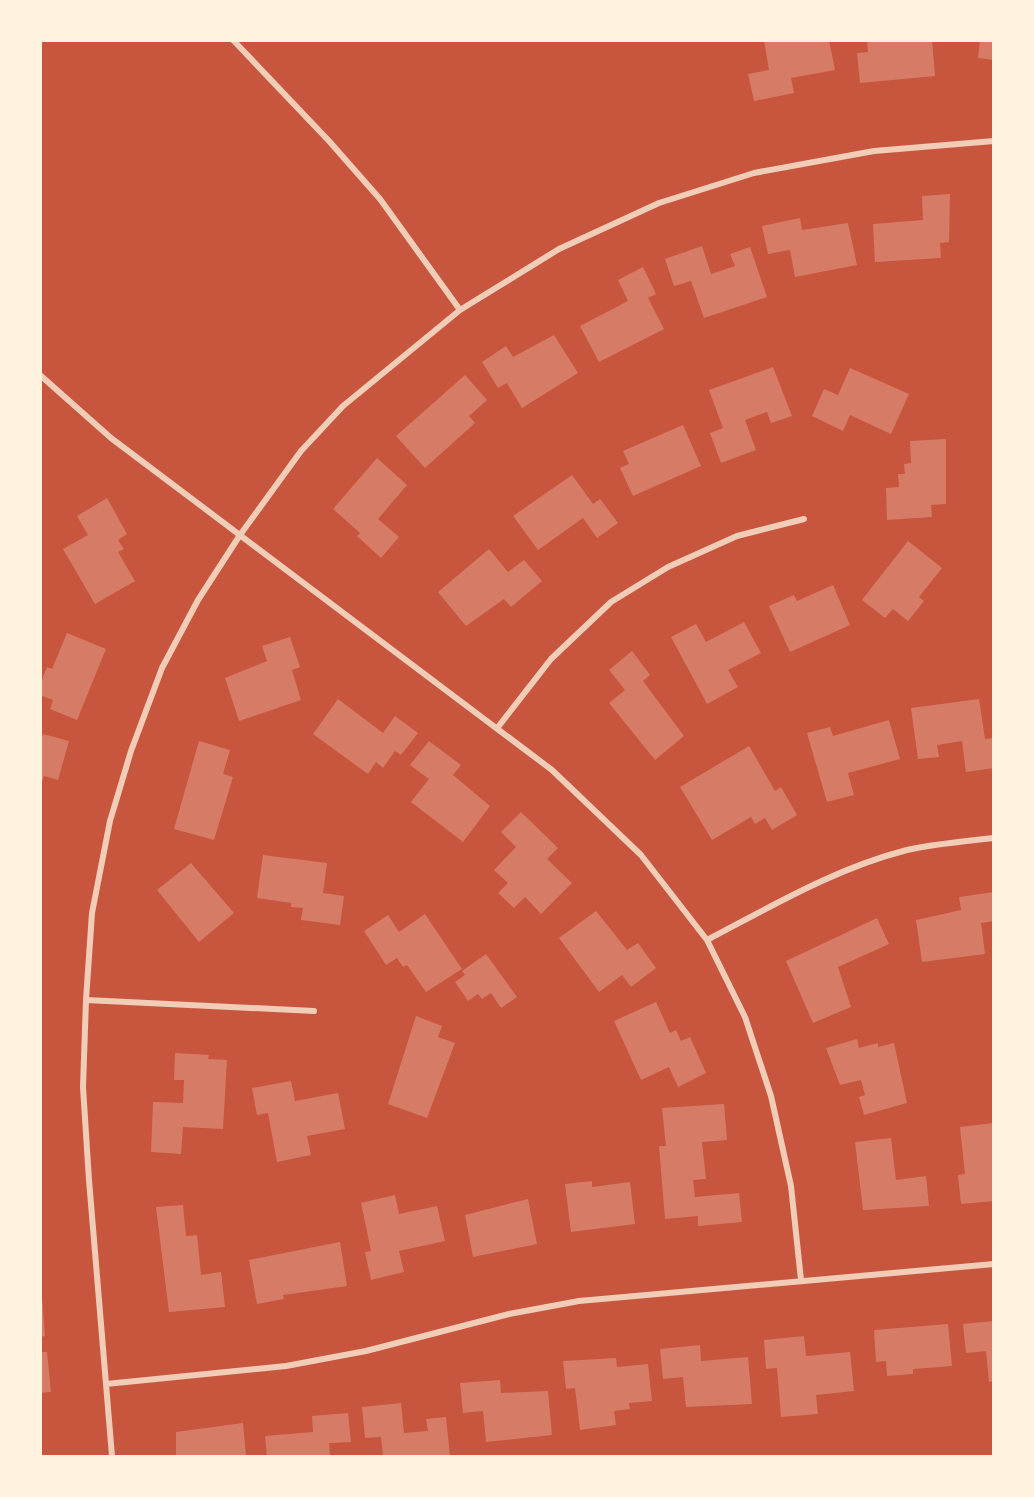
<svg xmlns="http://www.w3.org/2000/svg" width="1034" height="1497" viewBox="0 0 1034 1497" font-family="Helvetica,sans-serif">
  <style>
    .building { fill: #d67c66 }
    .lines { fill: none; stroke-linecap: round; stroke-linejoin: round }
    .minor { stroke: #f1ccb7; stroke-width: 6 }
  </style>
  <rect width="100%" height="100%" fill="#c8553d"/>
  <path class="building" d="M 764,40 L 829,40 L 835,70 L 791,78 L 794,93 L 754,101 L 748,74 L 769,70 Z
    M 867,40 L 932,40 L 935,76 L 860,83 L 857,53 L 868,52 Z
    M 980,40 L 994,40 L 994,60 L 978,58 Z
    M 950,194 L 949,242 L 940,243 L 941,258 L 875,262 L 873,224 L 923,220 L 922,196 Z
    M 800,218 L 802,230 L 848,223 L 857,265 L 795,277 L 790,250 L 768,254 L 762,226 Z
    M 702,246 L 711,274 L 735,266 L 730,254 L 750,247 L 767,297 L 704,318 L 691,281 L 674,286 L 665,259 Z
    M 643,267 L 656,294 L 648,298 L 664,329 L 599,362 L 580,326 L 628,301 L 618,280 Z
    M 554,335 L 578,373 L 522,408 L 507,383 L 498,388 L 482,362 L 506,346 L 513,357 Z
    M 773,367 L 792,416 L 771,423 L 767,412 L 745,420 L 756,450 L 721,463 L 710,433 L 723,428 L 709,390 Z
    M 850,368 L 909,394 L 891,434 L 850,415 L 843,431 L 812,416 L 824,389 L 838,395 Z
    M 465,375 L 487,400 L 469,416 L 475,423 L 425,468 L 396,436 Z
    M 683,425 L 701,466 L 633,496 L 620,468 L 629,464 L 623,451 Z
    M 946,439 L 946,504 L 931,505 L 932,517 L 887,520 L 886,488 L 899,487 L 898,474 L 905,474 L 904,464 L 911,463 L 910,441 Z
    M 377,458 L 407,485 L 378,519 L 399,537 L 381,558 L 357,536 L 360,533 L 333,509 Z
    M 572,475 L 593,504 L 600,499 L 618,523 L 597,538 L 583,518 L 538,550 L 513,516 Z
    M 107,498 L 127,534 L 118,540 L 124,549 L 118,552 L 135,581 L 95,604 L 63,549 L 88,535 L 77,516 Z
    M 908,541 L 942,568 L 919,597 L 924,601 L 908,621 L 893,609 L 885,618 L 862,600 Z
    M 489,549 L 508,572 L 524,560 L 542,581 L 511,607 L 504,599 L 466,626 L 438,592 Z
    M 833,585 L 850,625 L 790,652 L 769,606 L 794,595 L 797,601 Z
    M 744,622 L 761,653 L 728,670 L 738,687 L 707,704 L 671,637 L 696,624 L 706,642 Z
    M 67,633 L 106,649 L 77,720 L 50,709 L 53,700 L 40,695 L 40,685 L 47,667 L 52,669 Z
    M 290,637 L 300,667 L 292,670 L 301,700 L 239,721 L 225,678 L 267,661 L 262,646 Z
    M 632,651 L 650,675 L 643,681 L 684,736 L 655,760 L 609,703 L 625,690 L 609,670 Z
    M 338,699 L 383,733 L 395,716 L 418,733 L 401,755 L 395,751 L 383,768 L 376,762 L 368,774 L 313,734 Z
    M 979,699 L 985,739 L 994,738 L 994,768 L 966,772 L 962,741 L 937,745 L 939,757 L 918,759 L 911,708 Z
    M 889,720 L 900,759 L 848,773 L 854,795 L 827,802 L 807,733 L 830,727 L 833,736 Z
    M 43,734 L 69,741 L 58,780 L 44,776 L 41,785 L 40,742 Z
    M 199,741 L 230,750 L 223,774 L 233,777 L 214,840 L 174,829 Z
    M 429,741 L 461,765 L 453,775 L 490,806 L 463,842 L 411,802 L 429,779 L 410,765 Z
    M 749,746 L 775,791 L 781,787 L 797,815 L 772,830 L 765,818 L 755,824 L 751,817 L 712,840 L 680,787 Z
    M 521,812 L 558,848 L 547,859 L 572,883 L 541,914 L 525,897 L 514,908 L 498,893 L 508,883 L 494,870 L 516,847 L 501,832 Z
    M 263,855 L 327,863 L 323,893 L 344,896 L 340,925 L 301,920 L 303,908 L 291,907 L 291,903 L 257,898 Z
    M 191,863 L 234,913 L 199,942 L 157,890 Z
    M 994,892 L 994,921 L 981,923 L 985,954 L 922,962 L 916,920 L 961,910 L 959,897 Z
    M 596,911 L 627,950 L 638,943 L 656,968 L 631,987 L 622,975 L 599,992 L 559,938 Z
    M 425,914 L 462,969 L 426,992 L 407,965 L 403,967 L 397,958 L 386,965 L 364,931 L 388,915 L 399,932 Z
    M 877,918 L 889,944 L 838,967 L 851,1007 L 813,1023 L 786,961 Z
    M 486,954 L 517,997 L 501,1008 L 491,993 L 482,999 L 478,994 L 468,1001 L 455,982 L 465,975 L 462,971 Z
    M 656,1002 L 670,1033 L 676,1030 L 681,1041 L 690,1037 L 706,1073 L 678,1087 L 669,1067 L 641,1080 L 614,1021 Z
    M 416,1016 L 442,1026 L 438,1037 L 455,1043 L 427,1118 L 388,1104 Z
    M 857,1039 L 859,1048 L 878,1043 L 878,1047 L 894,1043 L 907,1103 L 864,1115 L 859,1097 L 865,1095 L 861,1080 L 840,1085 L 826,1048 Z
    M 175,1053 L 209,1055 L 208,1059 L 227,1060 L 223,1129 L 183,1127 L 181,1154 L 151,1152 L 153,1102 L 183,1103 L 184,1080 L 174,1080 Z
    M 291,1081 L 295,1101 L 338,1093 L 345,1129 L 307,1136 L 311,1155 L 277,1162 L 268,1113 L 257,1115 L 252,1088 Z
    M 724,1104 L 727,1140 L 702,1142 L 706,1179 L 693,1180 L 695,1197 L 739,1193 L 742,1222 L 698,1226 L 698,1216 L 665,1219 L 659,1146 L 666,1146 L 662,1108 Z
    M 994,1123 L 994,1180 L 992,1181 L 994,1201 L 961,1204 L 958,1175 L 965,1174 L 960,1127 Z
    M 891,1138 L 896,1180 L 926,1176 L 929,1206 L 863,1210 L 855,1142 Z
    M 592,1181 L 592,1187 L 630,1182 L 635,1224 L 571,1232 L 565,1184 Z
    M 395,1195 L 399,1214 L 437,1206 L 445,1241 L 399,1251 L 404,1272 L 371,1280 L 365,1252 L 371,1251 L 361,1203 Z
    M 528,1199 L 537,1244 L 473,1257 L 465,1215 Z
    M 183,1205 L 186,1236 L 197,1235 L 201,1275 L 221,1272 L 225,1307 L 169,1312 L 156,1207 Z
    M 340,1242 L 347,1286 L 283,1295 L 284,1299 L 257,1304 L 249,1260 Z
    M 42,1296 L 45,1336 L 40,1337 L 40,1297 Z
    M 994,1321 L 994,1381 L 989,1382 L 986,1351 L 966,1353 L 963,1324 Z
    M 948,1324 L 952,1366 L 913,1369 L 913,1374 L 887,1376 L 886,1361 L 876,1362 L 874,1330 Z
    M 804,1336 L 806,1356 L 850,1352 L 854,1391 L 816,1395 L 818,1414 L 781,1417 L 777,1368 L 766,1369 L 764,1340 Z
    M 700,1345 L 701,1361 L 748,1357 L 752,1404 L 686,1407 L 683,1377 L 663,1379 L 660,1349 Z
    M 40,1352 L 47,1352 L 51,1392 L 40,1393 Z
    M 616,1358 L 617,1367 L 648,1364 L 652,1401 L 629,1403 L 630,1409 L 614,1411 L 616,1425 L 580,1430 L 575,1388 L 566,1389 L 563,1361 Z
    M 500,1380 L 501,1393 L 548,1391 L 552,1435 L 486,1442 L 483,1411 L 463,1413 L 460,1383 Z
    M 401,1403 L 404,1433 L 428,1431 L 426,1419 L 446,1417 L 450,1456 L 383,1456 L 381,1437 L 365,1438 L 362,1407 Z
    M 348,1413 L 351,1442 L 329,1443 L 330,1456 L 267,1456 L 265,1436 L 313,1432 L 312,1416 Z
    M 243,1423 L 246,1456 L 176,1456 L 176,1432 Z"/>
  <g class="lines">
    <path class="minor" d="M 233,40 L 329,141 L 380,199 L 460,310
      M 40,375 L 111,438 L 552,770 L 641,855 L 707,940 L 745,1017 L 771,1096 L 791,1186 L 801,1280
      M 498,727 L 551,659 L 611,602 L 668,567 L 737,536 L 804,519
      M 707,940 C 772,906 836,868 907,850 C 935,844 965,841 994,838
      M 86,1000 L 314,1011
      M 106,1384 L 286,1366 L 366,1351 L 509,1314 L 579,1301 L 994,1264
      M 112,1456 L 89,1180 L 83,1087 L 86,1000 L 92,913 L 110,821 L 131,751 L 162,668 L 198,600 L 240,535 L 301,451 L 343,406 L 460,310 L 559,249 L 659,203 L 754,173 L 874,151 L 994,141"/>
  </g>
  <rect width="1034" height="1497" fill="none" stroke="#fff3e0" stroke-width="84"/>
</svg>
